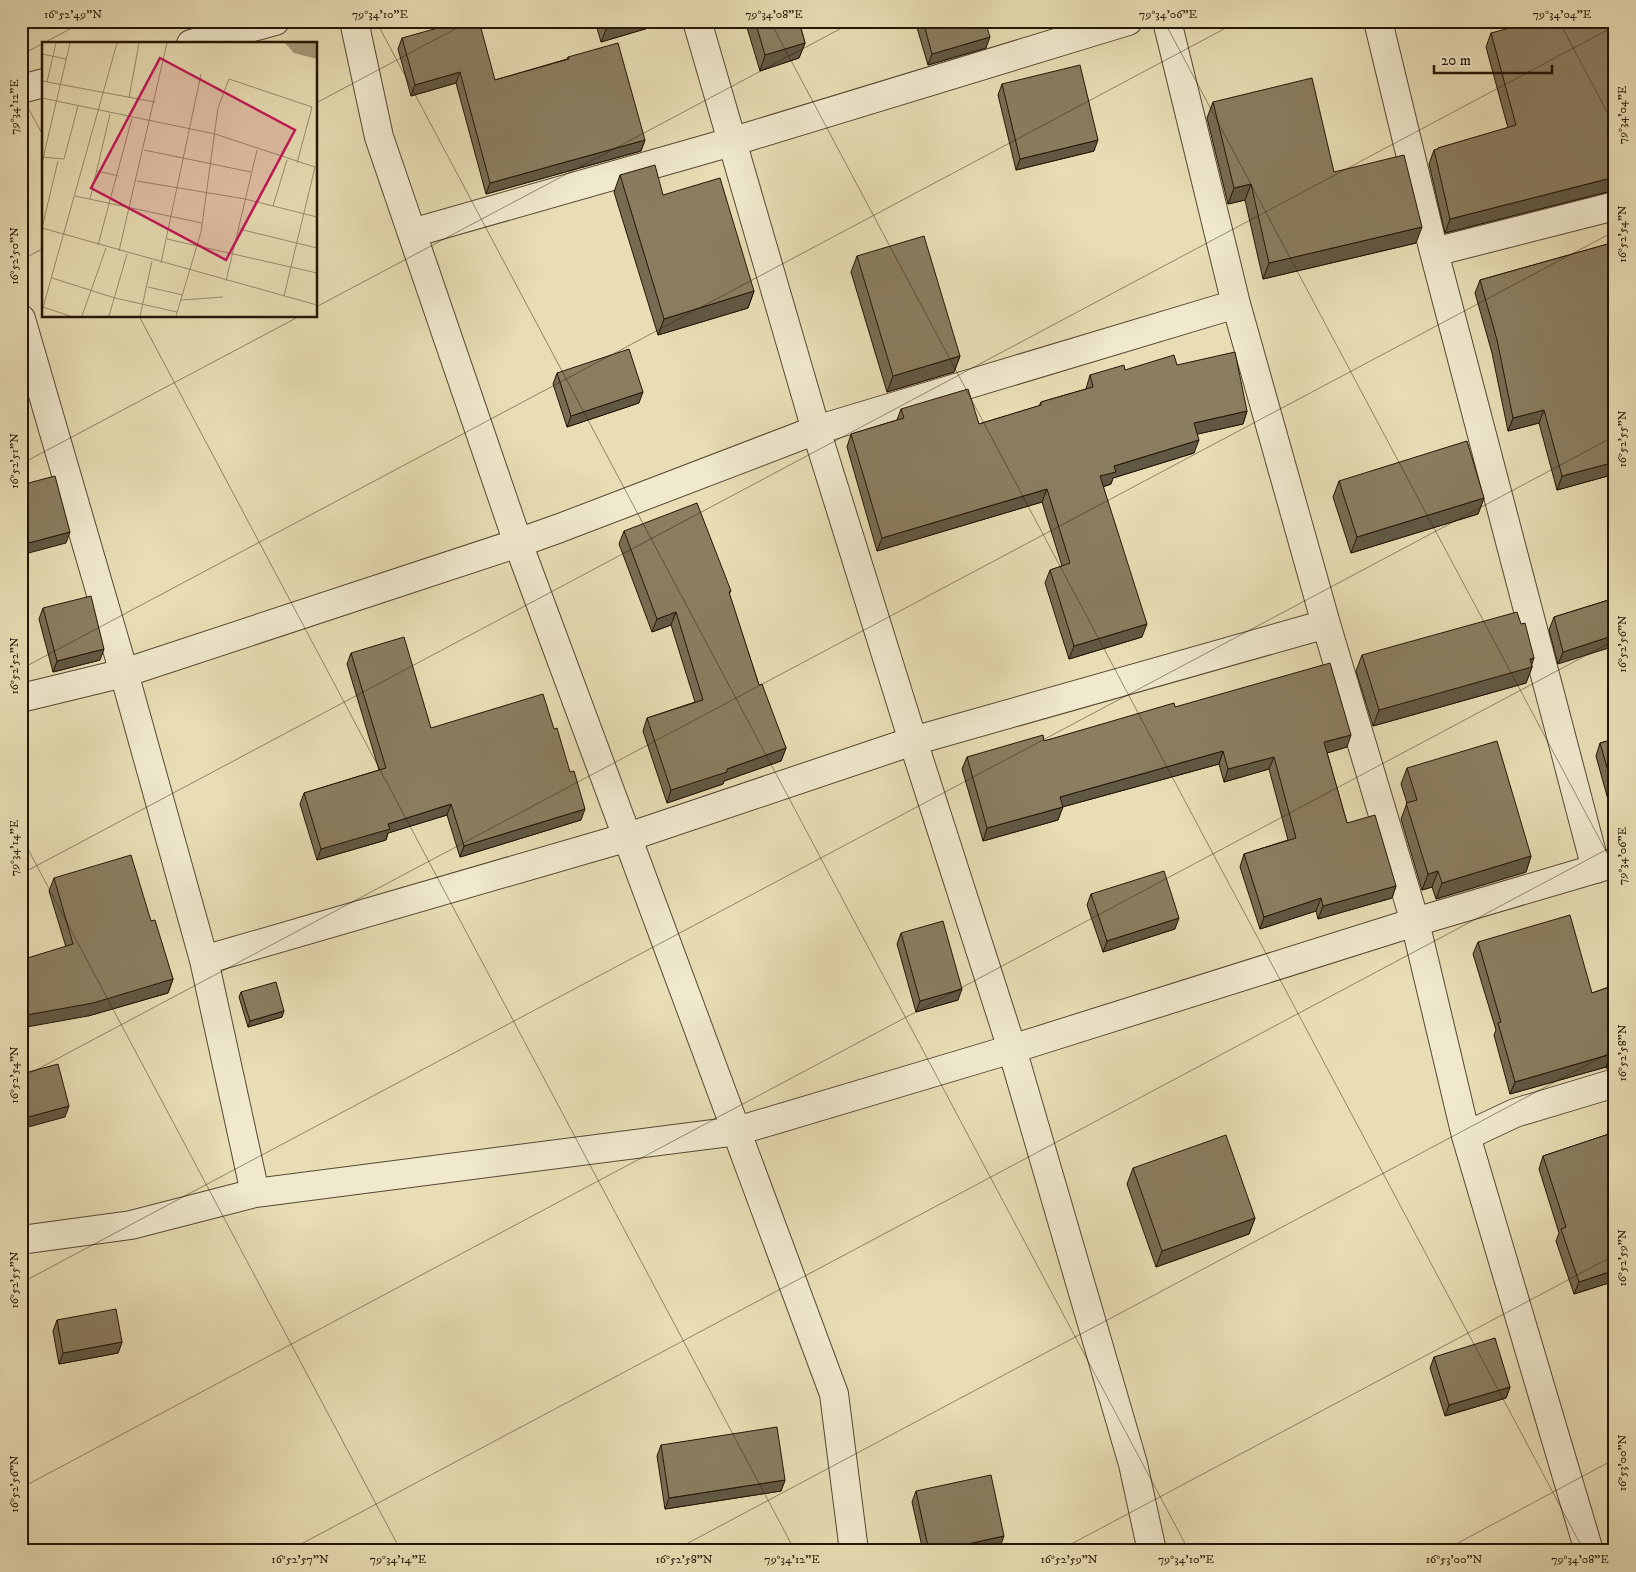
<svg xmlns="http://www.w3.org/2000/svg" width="1636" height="1572" viewBox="0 0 1636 1572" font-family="'IM FELL DW Pica',serif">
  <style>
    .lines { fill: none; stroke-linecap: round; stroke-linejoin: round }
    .minor-casing { stroke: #564832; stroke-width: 30 }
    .minor { stroke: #f0e9ce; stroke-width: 28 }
    .wall { fill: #776c53; stroke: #251606 }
    .shaded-wall { fill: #615843; stroke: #251606 }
    .building { fill: #8a7d60; stroke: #251606 }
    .ticks { fill: none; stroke: #251606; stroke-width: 1; stroke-opacity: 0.45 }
    .inset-road { fill: none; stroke: #9a8d6e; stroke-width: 1 }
    .view { fill: #c2185b; fill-opacity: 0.15; stroke: #c2185b; stroke-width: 2.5 }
    .inset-edge { fill: none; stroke: #251606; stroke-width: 2.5 }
    .neatline { fill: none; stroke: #251606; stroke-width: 2 }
    .ticks-label { font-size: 12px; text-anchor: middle; fill: #251606 }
  </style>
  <rect width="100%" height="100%" fill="#e8ddb4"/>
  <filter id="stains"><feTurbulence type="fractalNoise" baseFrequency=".004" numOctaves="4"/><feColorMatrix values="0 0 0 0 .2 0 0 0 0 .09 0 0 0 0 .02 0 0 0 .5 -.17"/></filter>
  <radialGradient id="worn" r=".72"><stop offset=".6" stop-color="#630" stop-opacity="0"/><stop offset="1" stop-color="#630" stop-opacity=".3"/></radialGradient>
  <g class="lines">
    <g class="minor-casing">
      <path id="minor" d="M 354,21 L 379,137 L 518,543 L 834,1394 L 854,1551
        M 697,21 L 816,430 L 913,741 L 1012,1049 L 1133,1464 L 1152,1551
        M 1167,21 L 1236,304 L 1326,624 L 1415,922 L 1466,1136 L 1589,1551
        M 1378,21 L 1434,252 L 1596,869
        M 191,44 L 275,21
        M 21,89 L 44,83
        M 412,233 L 731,142 L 1128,21
        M 1434,252 L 1615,206
        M 21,319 L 124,673 L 204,960 L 255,1193
        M 21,698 L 124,673 L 518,543 L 560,528 L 816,430 L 1236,304
        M 204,960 L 628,837 L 913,741 L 1326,624
        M 1466,1136 L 1515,1113 L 1615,1083
        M 21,1240 L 131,1225 L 255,1193 L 737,1131 L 1012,1049 L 1415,922 L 1615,863"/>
    </g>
    <use href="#minor" class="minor"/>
  </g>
  <path class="wall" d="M 595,21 L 672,21 L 601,42 Z
    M 745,21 L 799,21 L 805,43 L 799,58 L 760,71 Z
    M 915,21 L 985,21 L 986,48 L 928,65 Z
    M 1615,21 L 1615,191 L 1611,191 L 1445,233 L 1429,164 L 1434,150 L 1437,150 L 1438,148 L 1508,128 L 1486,47 L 1491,33 Z
    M 402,38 L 495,80 L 567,59 L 568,57 L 645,140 L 641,151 L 486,194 L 456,83 L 411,96 L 398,49 Z
    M 1002,84 L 1094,151 L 1016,170 L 998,95 Z
    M 1213,102 L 1334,172 L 1416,243 L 1263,279 L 1245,200 L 1228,204 L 1207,118 Z
    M 620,175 L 663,195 L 754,291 L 748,308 L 658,335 L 614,192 Z
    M 1615,242 L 1615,474 L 1557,490 L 1539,423 L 1508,431 L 1492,353 L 1475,293 L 1480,280 Z
    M 857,256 L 960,356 L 954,372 L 887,392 L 851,272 Z
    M 1177,365 L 1247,411 L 1243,424 L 1197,434 L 1194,453 L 1113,478 L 1111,484 L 1103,487 L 1142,637 L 1069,659 L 1045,583 L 1050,570 L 1062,566 L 1042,502 L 877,551 L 847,447 L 851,434 L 897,420 L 901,409 L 979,424 L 1039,406 L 1041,402 L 1086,389 L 1090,375 L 1125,370 Z
    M 557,373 L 639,403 L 567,427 L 553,384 Z
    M 1339,481 L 1484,498 L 1478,514 L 1351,553 L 1333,497 Z
    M 624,531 L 731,591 L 729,594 L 759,685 L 786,748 L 781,761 L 724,781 L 723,784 L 667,803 L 643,731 L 647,718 L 695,702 L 671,625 L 652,632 L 619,544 Z
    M 1615,598 L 1558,664 L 1549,630 L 1554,617 Z
    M 43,608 L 100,660 L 53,672 L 39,619 Z
    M 351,653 L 431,728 L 581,820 L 460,857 L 447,815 L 388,833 L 386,840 L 317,860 L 300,804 L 304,793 L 379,770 L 347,664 Z
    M 1362,655 L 1532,665 L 1532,667 L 1526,683 L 1373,726 L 1356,671 Z
    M 1175,707 L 1347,747 L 1327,753 L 1347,823 L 1396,886 L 1392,898 L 1318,919 L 1316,911 L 1260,929 L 1240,867 L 1244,854 L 1288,840 L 1269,769 L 1224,782 L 1219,764 L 1062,807 L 1058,820 L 983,841 L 962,769 L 967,757 L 1044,741 Z
    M 1615,739 L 1615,825 L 1596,756 L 1600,743 Z
    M 1407,768 L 1531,856 L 1526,872 L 1436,899 L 1432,887 L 1422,890 L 1401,819 L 1407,803 L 1401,784 Z
    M 54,878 L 151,921 L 173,979 L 168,993 L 88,1016 L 66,947 L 49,891 Z
    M 1091,894 L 1175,929 L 1103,952 L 1087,905 Z
    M 901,933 L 958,1000 L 916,1012 L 897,944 Z
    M 1478,942 L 1592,993 L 1615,985 L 1615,1068 L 1607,1069 L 1606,1067 L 1510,1094 L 1494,1035 L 1496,1030 L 1473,954 Z
    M 241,992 L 282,1017 L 248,1027 L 239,997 Z
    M 1615,1132 L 1615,1281 L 1574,1294 L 1556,1241 L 1559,1233 L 1539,1169 L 1543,1156 Z
    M 1133,1168 L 1255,1218 L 1249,1234 L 1156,1267 L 1127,1184 Z
    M 57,1320 L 122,1342 L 118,1353 L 59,1364 L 53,1331 Z
    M 1434,1357 L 1510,1387 L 1506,1398 L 1445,1416 L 1430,1368 Z
    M 661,1445 L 785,1480 L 781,1491 L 665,1509 L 657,1456 Z
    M 916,1491 L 1000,1547 L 983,1551 L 923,1551 L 912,1502 Z"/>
  <path class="shaded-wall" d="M 626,21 L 672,21 L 601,42 L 607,27 Z
    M 990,37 L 986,48 L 928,65 L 932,54 Z
    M 805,43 L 799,58 L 760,71 L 765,55 Z
    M 460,72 L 456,83 L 411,96 L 415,85 Z
    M 645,140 L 641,151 L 486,194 L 490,183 Z
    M 1098,140 L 1094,151 L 1016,170 L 1020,159 Z
    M 1615,177 L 1615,191 L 1611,191 L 1445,233 L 1450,219 Z
    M 1251,184 L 1245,200 L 1228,204 L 1234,188 Z
    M 1422,227 L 1416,243 L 1263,279 L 1269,263 Z
    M 754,291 L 748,308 L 658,335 L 664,319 Z
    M 960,356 L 954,372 L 887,392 L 893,376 Z
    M 643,392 L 639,403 L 567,427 L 571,416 Z
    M 1544,410 L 1539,423 L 1508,431 L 1513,418 Z
    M 1247,411 L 1243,424 L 1189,436 L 1194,423 Z
    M 1199,440 L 1194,453 L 1113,478 L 1111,484 L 1095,489 L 1100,476 L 1114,466 Z
    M 1615,462 L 1615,474 L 1557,490 L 1562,476 Z
    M 1047,489 L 1042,502 L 877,551 L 882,538 Z
    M 1484,498 L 1478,514 L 1351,553 L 1357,537 Z
    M 70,532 L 66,543 L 21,555 L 21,545 Z
    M 676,612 L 671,625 L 652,632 L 657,619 Z
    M 1147,624 L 1142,637 L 1069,659 L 1074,646 Z
    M 25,633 L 21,642 L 21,634 Z
    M 1615,635 L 1615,646 L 1558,664 L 1563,652 Z
    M 104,649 L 100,660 L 53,672 L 57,661 Z
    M 1534,658 L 1531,667 L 1532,667 L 1526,683 L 1373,726 L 1379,710 Z
    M 1351,735 L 1347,747 L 1320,755 L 1324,742 Z
    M 786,748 L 781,761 L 724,781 L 723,784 L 667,803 L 671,790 L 727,769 Z
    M 1223,751 L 1219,764 L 1055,809 L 1060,797 Z
    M 1274,757 L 1269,769 L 1224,782 L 1228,769 Z
    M 451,804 L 447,815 L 388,833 L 386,840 L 317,860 L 321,849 L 388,824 Z
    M 1063,807 L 1058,820 L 983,841 L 987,828 Z
    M 585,809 L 581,820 L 460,857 L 464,846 Z
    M 1531,856 L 1526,872 L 1436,899 L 1442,883 Z
    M 1438,871 L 1432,887 L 1422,890 L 1428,874 Z
    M 1396,886 L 1392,898 L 1318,919 L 1323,906 Z
    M 1321,898 L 1316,911 L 1260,929 L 1264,917 Z
    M 1179,918 L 1175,929 L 1103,952 L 1107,941 Z
    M 173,979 L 168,993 L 88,1016 L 21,1028 L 21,1016 Z
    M 962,989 L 958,1000 L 916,1012 L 920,1001 Z
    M 284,1011 L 282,1017 L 248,1027 L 250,1021 Z
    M 1611,1054 L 1606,1067 L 1510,1094 L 1515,1082 Z
    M 1615,1056 L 1615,1068 L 1607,1069 L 1612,1057 Z
    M 69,1106 L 65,1117 L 21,1129 L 21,1119 Z
    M 1255,1218 L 1249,1234 L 1156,1267 L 1162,1251 Z
    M 1615,1270 L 1615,1281 L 1574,1294 L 1579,1282 Z
    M 122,1342 L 118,1353 L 59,1364 L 63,1353 Z
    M 1510,1387 L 1506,1398 L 1445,1416 L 1449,1405 Z
    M 785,1480 L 781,1491 L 665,1509 L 669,1498 Z
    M 1004,1536 L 1000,1547 L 983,1551 L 936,1551 Z"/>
  <path class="building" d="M 463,21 L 479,21 L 495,80 L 569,59 L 568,57 L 618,43 L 645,140 L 490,183 L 460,72 L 415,85 L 402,38 Z
    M 605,21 L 626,21 L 607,27 Z
    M 755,21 L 799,21 L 805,43 L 765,55 Z
    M 923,21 L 985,21 L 990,37 L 932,54 Z
    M 1536,21 L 1615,21 L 1615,177 L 1450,219 L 1434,150 L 1438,149 L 1438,148 L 1516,125 L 1491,33 Z
    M 1080,65 L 1098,140 L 1020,159 L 1002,84 Z
    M 1312,78 L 1334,172 L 1404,155 L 1422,227 L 1269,263 L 1251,184 L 1234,188 L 1213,102 Z
    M 655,165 L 663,195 L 720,178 L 754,291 L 664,319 L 620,175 Z
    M 924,236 L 960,356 L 893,376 L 857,256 Z
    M 1615,242 L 1615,462 L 1562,476 L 1544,410 L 1513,418 L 1497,340 L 1480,280 Z
    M 629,349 L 643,392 L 571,416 L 557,373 Z
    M 1235,352 L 1247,411 L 1194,423 L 1199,440 L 1114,466 L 1116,472 L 1100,476 L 1147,624 L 1074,646 L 1050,570 L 1070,563 L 1047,489 L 882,538 L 851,434 L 904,418 L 901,409 L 968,389 L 979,424 L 1041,405 L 1041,402 L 1093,387 L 1090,375 L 1124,365 L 1125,370 L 1174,355 L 1177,365 Z
    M 1467,441 L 1484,498 L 1357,537 L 1339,481 Z
    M 55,476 L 70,532 L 21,545 L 21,485 Z
    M 697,503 L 731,591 L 729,592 L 759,685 L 762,684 L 786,748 L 727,769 L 727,772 L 671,790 L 647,718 L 703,700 L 676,612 L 657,619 L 624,531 Z
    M 91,596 L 104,649 L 57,661 L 43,608 Z
    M 1615,598 L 1615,635 L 1563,652 L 1554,617 Z
    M 1517,612 L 1521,624 L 1525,623 L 1534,658 L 1530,659 L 1532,667 L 1379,710 L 1362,655 Z
    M 21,618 L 25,633 L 21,634 Z
    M 404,637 L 431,728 L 543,694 L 554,729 L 557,728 L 570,772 L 574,771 L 585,809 L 464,846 L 451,804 L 388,824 L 390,829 L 321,849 L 304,793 L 386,768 L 351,653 Z
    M 1330,663 L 1351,735 L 1324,742 L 1347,823 L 1375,815 L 1396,886 L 1323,906 L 1321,898 L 1264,917 L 1244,854 L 1296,838 L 1274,757 L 1228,769 L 1223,751 L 1060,797 L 1063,807 L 987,828 L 967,757 L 1043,735 L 1044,741 L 1174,703 L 1175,707 Z
    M 1615,739 L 1615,795 L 1600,743 Z
    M 1497,741 L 1531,856 L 1442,883 L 1438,871 L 1428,874 L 1406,803 L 1417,800 L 1407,768 Z
    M 131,855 L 151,921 L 155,920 L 173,979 L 93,1003 L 21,1016 L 21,960 L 73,944 L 54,878 Z
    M 1164,871 L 1179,918 L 1107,941 L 1091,894 Z
    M 1570,915 L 1592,993 L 1615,985 L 1615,1056 L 1612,1057 L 1611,1054 L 1515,1082 L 1498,1023 L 1501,1022 L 1478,942 Z
    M 943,921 L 962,989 L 920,1001 L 901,933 Z
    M 276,982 L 284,1011 L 250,1021 L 241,992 Z
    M 58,1064 L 69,1106 L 21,1119 L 21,1074 Z
    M 1615,1132 L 1615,1270 L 1579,1282 L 1561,1229 L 1566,1227 L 1543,1156 Z
    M 1226,1135 L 1255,1218 L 1162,1251 L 1133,1168 Z
    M 116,1309 L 122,1342 L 63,1353 L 57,1320 Z
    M 1495,1338 L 1510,1387 L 1449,1405 L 1434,1357 Z
    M 777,1427 L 785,1480 L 669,1498 L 661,1445 Z
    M 991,1475 L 1004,1536 L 936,1551 L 929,1551 L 916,1491 Z"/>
  <path class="ticks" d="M 376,21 L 1189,1551M 770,21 L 1584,1551M 1164,21 L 1615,868M 1559,21 L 1615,127M 21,55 L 85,21M 21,95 L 44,137M 316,103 L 470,21M 21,260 L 44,248M 316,307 L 855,21M 139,316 L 795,1551M 21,464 L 300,316M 21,669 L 1239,21M 21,836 L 401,1551M 21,874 L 1615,26M 21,1078 L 1615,231M 21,1283 L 1615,436M 21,1488 L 1615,640M 288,1551 L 1615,845M 673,1551 L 1615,1050M 1058,1551 L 1615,1255M 1443,1551 L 1615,1459"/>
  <g transform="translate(42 42)">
    <rect width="275" height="275" fill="#e8ddb4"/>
    <path d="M 243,1 L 275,1 L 275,17 L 252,11 Z" fill="#a69979"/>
    <path class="inset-road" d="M 0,12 L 24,17M 0,39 L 113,60M 5,40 L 14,1M 0,56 L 173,92 L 273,125 L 242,254M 87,56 L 97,1M 102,108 L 209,130M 0,115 L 22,117 L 36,64M 0,121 L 28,1M 55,129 L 77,134M 95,139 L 203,157 L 275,175M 33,154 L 160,181M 48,157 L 68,72M 231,164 L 245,118M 0,186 L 275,263M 0,186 L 16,119M 197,187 L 275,206M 125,197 L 275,231M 56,203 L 90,76M 77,209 L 125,1M 119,221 L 159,32M 10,236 L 73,256 L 135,270M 184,239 L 215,108M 106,245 L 141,253M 139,258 L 181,255M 1,265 L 28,274M 0,269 L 75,1M 40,274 L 64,206M 67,274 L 85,212M 98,274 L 110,219M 134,274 L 159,190 L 176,66 L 187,37 L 270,65 L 255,121"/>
    <path class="view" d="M 118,16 L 253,88 L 184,218 L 49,146 Z"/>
    <rect width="275" height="275" class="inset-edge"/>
  </g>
  <rect width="1636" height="1572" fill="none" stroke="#e8ddb4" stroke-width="55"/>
  <path d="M1434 65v8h118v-8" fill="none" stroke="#251606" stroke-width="2.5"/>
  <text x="1441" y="65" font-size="15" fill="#251606" stroke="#f0e9ce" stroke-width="4" paint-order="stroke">20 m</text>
  <rect x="28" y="28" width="1580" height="1516" class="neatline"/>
  <g class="ticks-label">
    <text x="73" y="18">16°52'49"N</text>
    <text x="380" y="18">79°34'10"E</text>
    <text x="774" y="18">79°34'08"E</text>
    <text x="1168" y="18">79°34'06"E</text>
    <text x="1562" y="18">79°34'04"E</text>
    <text transform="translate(14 107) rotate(-90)" y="4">79°34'12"E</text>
    <text transform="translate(1622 115) rotate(-90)" y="4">79°34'04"E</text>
    <text transform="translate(1622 234) rotate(-90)" y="4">16°52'54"N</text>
    <text transform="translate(14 256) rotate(-90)" y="4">16°52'50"N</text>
    <text transform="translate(1622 439) rotate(-90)" y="4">16°52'55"N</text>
    <text transform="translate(14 461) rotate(-90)" y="4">16°52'51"N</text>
    <text transform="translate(1622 644) rotate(-90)" y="4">16°52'56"N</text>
    <text transform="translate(14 666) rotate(-90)" y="4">16°52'52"N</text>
    <text transform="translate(14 848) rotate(-90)" y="4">79°34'14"E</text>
    <text transform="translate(1622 856) rotate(-90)" y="4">79°34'06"E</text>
    <text transform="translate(1622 1053) rotate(-90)" y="4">16°52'58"N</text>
    <text transform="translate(14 1075) rotate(-90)" y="4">16°52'54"N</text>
    <text transform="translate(1622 1258) rotate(-90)" y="4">16°52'59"N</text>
    <text transform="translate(14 1280) rotate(-90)" y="4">16°52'55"N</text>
    <text transform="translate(1622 1463) rotate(-90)" y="4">16°53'00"N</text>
    <text transform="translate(14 1484) rotate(-90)" y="4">16°52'56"N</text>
    <text x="300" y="1563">16°52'57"N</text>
    <text x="398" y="1563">79°34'14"E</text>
    <text x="684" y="1563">16°52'58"N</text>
    <text x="792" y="1563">79°34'12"E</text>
    <text x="1069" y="1563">16°52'59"N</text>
    <text x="1186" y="1563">79°34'10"E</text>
    <text x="1454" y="1563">16°53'00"N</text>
    <text x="1580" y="1563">79°34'08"E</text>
  </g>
  <rect width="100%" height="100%" filter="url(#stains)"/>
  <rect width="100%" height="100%" fill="url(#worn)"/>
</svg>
